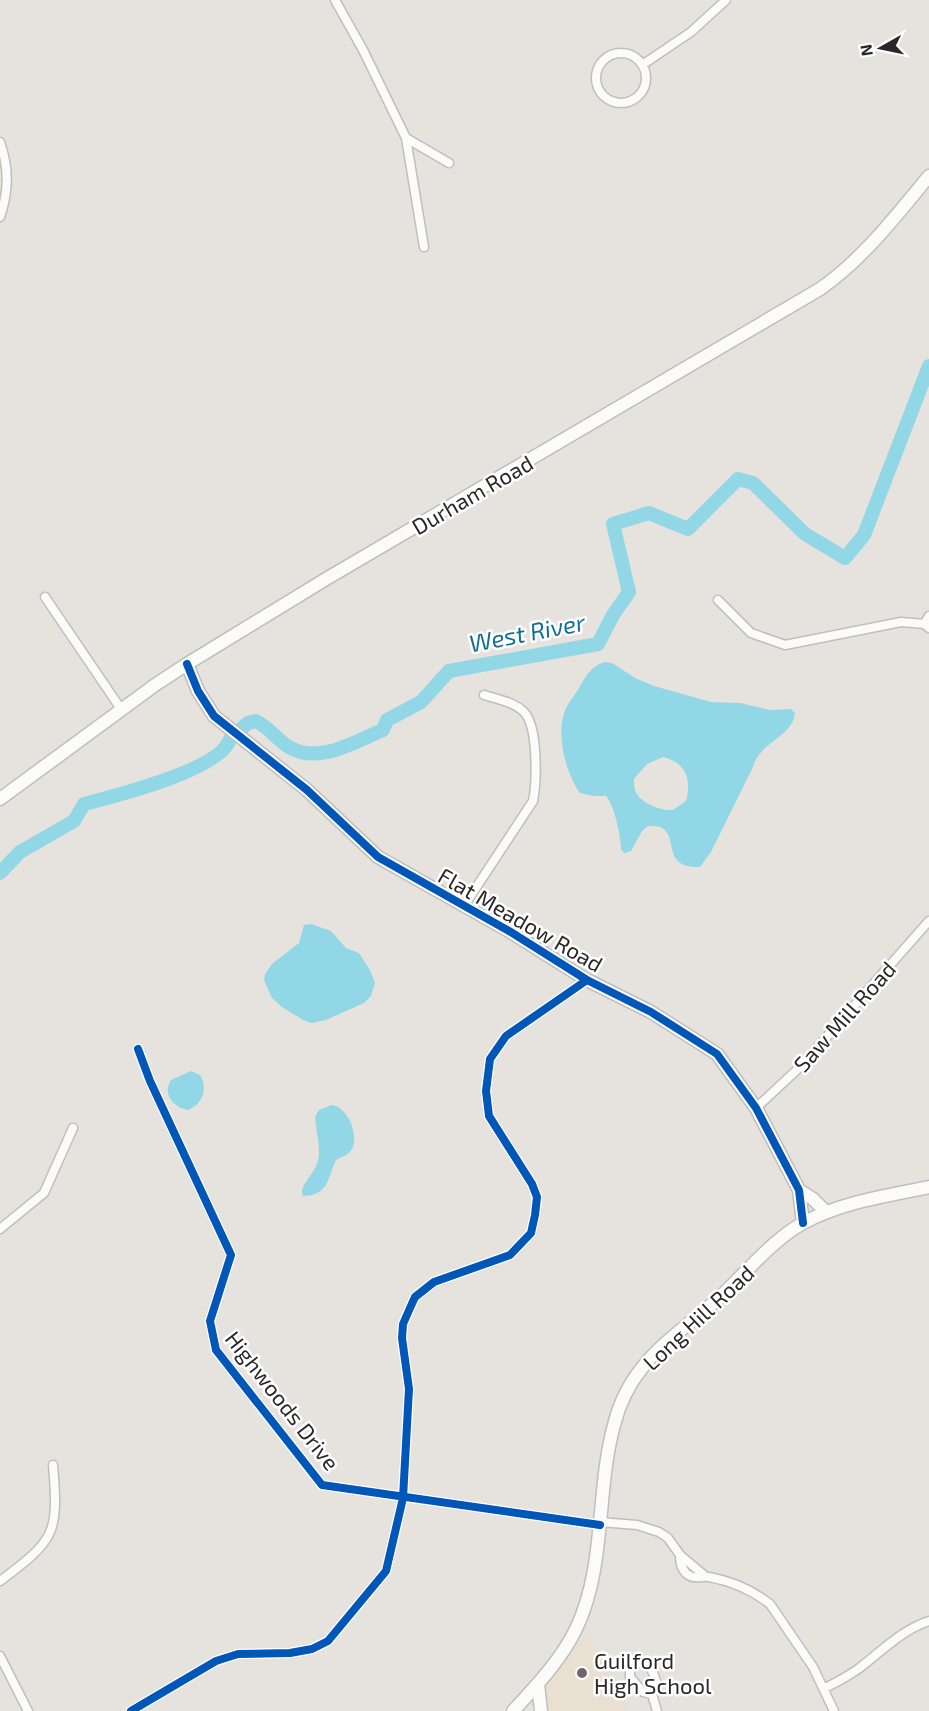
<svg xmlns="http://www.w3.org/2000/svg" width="929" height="1711" viewBox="0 0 929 1711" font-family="'Exo 2',sans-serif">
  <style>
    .education { fill: #e9e0d2 }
    .water { fill: #92d7e6; fill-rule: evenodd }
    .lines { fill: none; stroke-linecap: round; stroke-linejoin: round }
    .river { stroke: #92d7e6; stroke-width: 14 }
    .street-casing { stroke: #c0bebf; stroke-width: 11 }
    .secondary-casing { stroke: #c0bebf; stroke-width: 15 }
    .street { stroke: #fbfbfa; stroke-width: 8 }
    .secondary { stroke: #fbfbfa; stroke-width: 12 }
    .cycleway-casing { stroke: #fff; stroke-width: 11 }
    .cycleway { stroke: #0057b8; stroke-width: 8 }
    .poi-dot { fill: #6a6967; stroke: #fff; stroke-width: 2 }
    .labels { text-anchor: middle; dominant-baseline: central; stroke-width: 5; stroke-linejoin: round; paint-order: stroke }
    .street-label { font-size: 22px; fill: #282828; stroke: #fff }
    .poi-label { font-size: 22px; fill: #282828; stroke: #fff; text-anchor: start }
    .water-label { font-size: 24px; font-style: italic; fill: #116f93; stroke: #fff }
  </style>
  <rect width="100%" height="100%" fill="#e6e2dd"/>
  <path class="education" d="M 588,1633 L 629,1711 L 542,1711 L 537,1689 L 551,1678 Z"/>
  <path class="water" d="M 605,662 L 612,663 L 635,678 L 654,686 L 711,702 L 740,703 L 770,710 L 791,709 L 795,713 C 792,738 760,741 753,767 L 711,852 L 700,867 C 661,868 679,838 662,828 C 659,826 652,826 648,826 L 642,831 L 631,851 L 624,853 L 621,849 C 621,837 614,804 606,796 L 594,796 L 580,793 C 565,772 555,732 566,708 C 570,701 575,694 579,688 C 586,676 591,666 605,662 ZM 663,757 C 686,763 692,779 686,801 L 673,810 C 662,811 643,804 637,794 C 634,790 634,784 634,779 L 647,764 Z
    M 311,924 L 331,931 L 346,948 L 359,953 L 370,970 L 375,983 L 371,996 L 364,1003 L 326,1020 L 312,1023 L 303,1020 L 282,1007 L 272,998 L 264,980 L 265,974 L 272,964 L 299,943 L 304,925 Z
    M 191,1071 L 200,1075 C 208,1088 203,1104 188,1110 C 173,1107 162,1094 171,1080 Z
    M 332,1105 C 348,1107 359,1135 352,1149 C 349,1155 341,1157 336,1160 C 327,1179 329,1195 303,1196 C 298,1186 313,1176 317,1164 C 322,1151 316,1131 315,1117 L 319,1110 Z"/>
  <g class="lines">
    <path class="river" d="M 241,729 L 248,723 L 256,721 C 269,727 277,740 289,747 C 318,765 354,742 383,730 L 387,720 L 421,702 L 449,671 L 598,644 L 613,615 L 629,592 L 613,524 L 649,513 L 688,529 L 738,479 L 753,483 L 805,534 L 845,558 L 864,535 L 929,366
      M 0,873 L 20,852 L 74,821 L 84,804 C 114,796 221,770 230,739"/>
    <g class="street-casing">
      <path id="street" d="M 335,0 L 363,50 L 406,138 L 449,163
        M596 78a25 25 0 1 1 50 0a25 25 0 1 1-50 0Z
        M 642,65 L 691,32 L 726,0
        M 406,138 L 424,247
        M 0,142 C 9,168 9,191 0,217
        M 45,597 L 121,709
        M 718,600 L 751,633 L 785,645 L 901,622 L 924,624 L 929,628
        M 924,624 L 929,616
        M 464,906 L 533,801 C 537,781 538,726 524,712 C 514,702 497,699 484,695
        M 138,1049 L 150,1081 L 231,1255 L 210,1321 L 216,1350 L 322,1485 L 600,1525
        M 756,1108 L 801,1066 L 929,921
        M 0,1229 L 44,1193 L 73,1128
        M 600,1522 L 637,1525 L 659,1532 L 668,1538 L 680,1555 L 705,1576
        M 680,1555 C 680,1563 682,1572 690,1576 C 696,1579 702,1576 709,1577 C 731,1581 752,1590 770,1604 L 813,1667 L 834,1711
        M 0,1581 C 55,1540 59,1534 53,1465
        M 0,1656 L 28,1711
        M 825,1688 C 837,1682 851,1675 862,1666 C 884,1649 902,1630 929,1621
        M 652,1694 L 643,1692 L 630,1677 L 630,1669 L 635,1663 C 650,1661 653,1671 657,1684 L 652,1694 L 657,1711
        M 131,1711 L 216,1661 L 238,1654 L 290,1653 L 312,1649 L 328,1641 L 386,1571 L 403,1498 L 409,1389 L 402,1338 L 403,1324 L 410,1308 L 415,1297 L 434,1282 L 510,1255 L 531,1233 L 535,1215 L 537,1197 L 532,1184 L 489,1116 L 486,1091 L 490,1059 L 506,1036 L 587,980"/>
    </g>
    <g class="secondary-casing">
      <path id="secondary" d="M 187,664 L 198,691 L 214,716 L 307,790 L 378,857 L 509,931 L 587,980 L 651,1012 L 717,1054 L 756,1108 L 799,1190 L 803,1223
        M 0,799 L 155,685 L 187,664 L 326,579 L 820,289 C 863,259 896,216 929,176
        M 799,1190 L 813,1199 L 826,1212
        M 538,1684 L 541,1711
        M 513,1711 C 536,1686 561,1660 576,1629 C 606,1567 596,1490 614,1425 C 619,1405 629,1384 642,1368 C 663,1341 694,1321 719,1298 C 746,1273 771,1241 803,1223 C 842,1202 886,1196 929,1187"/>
    </g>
    <use href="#street" class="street"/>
    <use href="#secondary" class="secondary"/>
    <g class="cycleway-casing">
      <path id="cycleway" d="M 187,664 L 198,691 L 214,716 L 307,790 L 378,857 L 509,931 L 587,980 L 651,1012 L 717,1054 L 756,1108 L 799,1190 L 803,1223
        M 138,1049 L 150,1081 L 231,1255 L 210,1321 L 216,1350 L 322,1485 L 600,1525
        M 131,1711 L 216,1661 L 238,1654 L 290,1653 L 312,1649 L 328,1641 L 386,1571 L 403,1498 L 409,1389 L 402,1338 L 403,1324 L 410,1308 L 415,1297 L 434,1282 L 510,1255 L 531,1233 L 535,1215 L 537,1197 L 532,1184 L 489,1116 L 486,1091 L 490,1059 L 506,1036 L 587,980"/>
    </g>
    <use href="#cycleway" class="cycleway"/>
  </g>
  <circle class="poi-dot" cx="582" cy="1673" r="6"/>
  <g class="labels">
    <g class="street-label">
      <text transform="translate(472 494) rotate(-30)">Durham Road</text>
      <text transform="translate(521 919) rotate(30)">Flat Meadow Road</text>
      <text transform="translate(844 1016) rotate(-48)">Saw Mill Road</text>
      <text transform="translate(698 1317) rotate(-43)">Long Hill Road</text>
      <text transform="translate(283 1400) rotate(52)">Highwoods Drive</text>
    </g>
    <g class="poi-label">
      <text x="594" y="1660">Guilford<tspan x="594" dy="25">High School</tspan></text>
    </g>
    <g class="water-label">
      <text transform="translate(527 632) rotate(-11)">West River</text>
    </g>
  </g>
  <g transform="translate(881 48) rotate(261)" stroke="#ffffff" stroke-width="4.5" paint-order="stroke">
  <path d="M0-4.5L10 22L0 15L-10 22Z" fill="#282828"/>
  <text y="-9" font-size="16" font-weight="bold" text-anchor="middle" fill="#282828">N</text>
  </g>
</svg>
